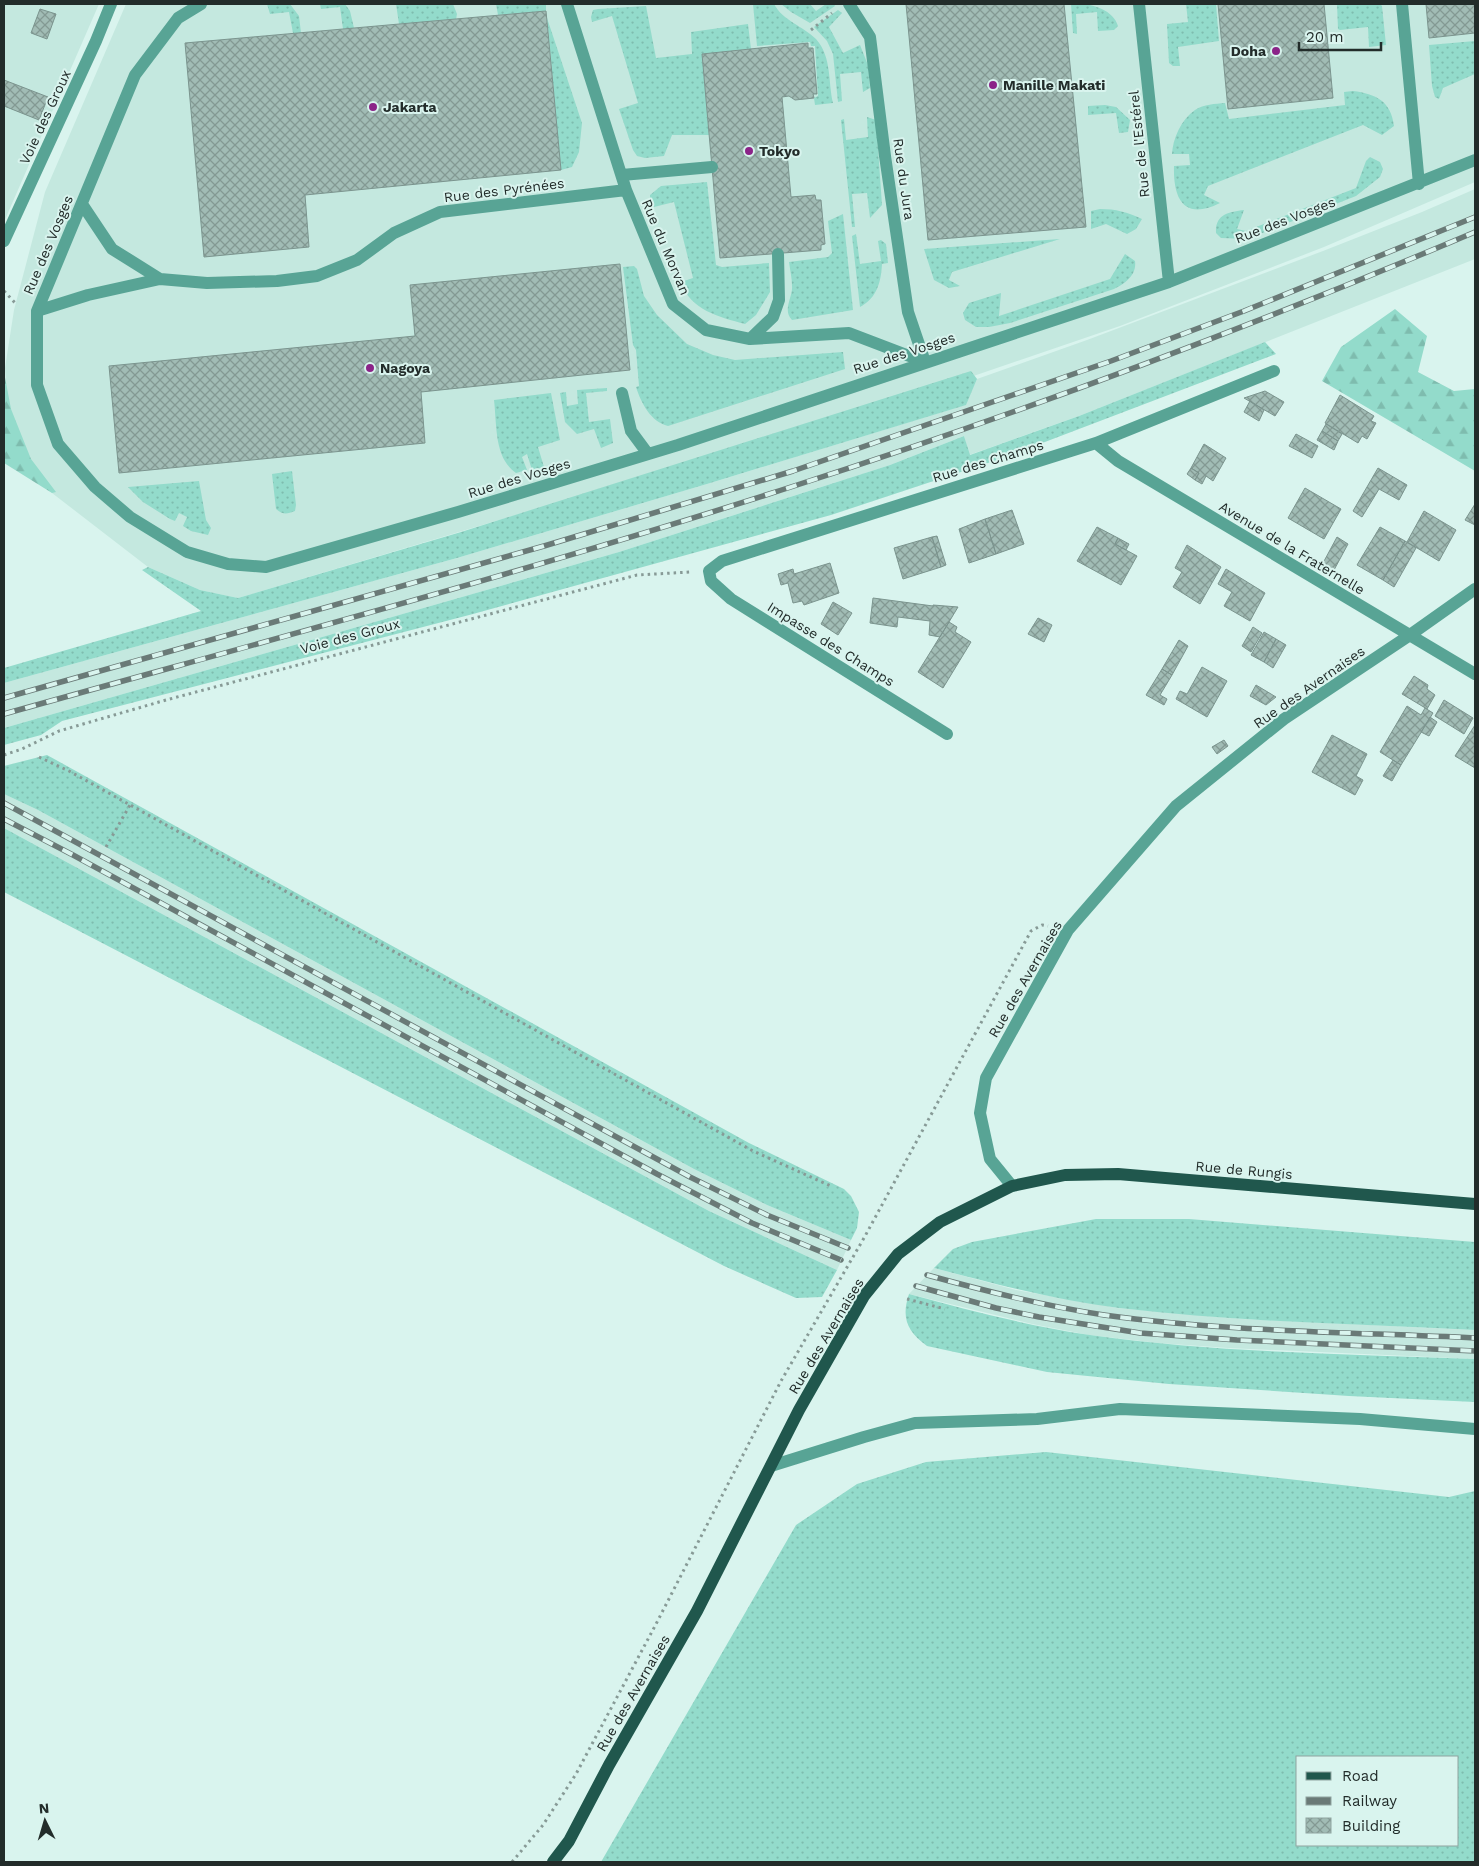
<svg xmlns="http://www.w3.org/2000/svg" width="1479" height="1866" viewBox="0 0 1479 1866" font-family="'Work Sans',sans-serif">
  <style>
    .built { fill: #c4e8df }
    .grass { fill: url(#grass-dots); fill-rule: evenodd }
    .forest { fill: url(#forest-firs) }
    .building { fill: url(#building-cross-hatch); stroke: #7b948e }
    .lines { fill: none; stroke-linecap: round; stroke-linejoin: round }
    .path { stroke: #879a96; stroke-width: 3; stroke-dasharray: 2.5 4; stroke-linecap: butt }
    .minor { stroke: #58a495; stroke-width: 12 }
    .major { stroke: #20574d; stroke-width: 12 }
    .rail-casing { stroke: #6a7a77; stroke-width: 5.5 }
    .rail { stroke: #d9f4ee; stroke-width: 4; stroke-dasharray: 11; stroke-linecap: butt }
    .poi-dot { fill: #8b2388; stroke: #d9f4ee; stroke-width: 2 }
    .labels { text-anchor: middle; dominant-baseline: central; stroke-width: 4; stroke-linejoin: round; paint-order: stroke }
    .poi-label { font-size: 14px; font-weight: bold; fill: #222c2a; stroke: #d9f4ee; text-anchor: start }
    .street-label { font-size: 14px; fill: #222c2a; stroke: #d9f4ee }
  </style>
  <defs>
    <pattern id="grass-dots" width="8" height="8" patternUnits="userSpaceOnUse" patternTransform="scale(1.25)"><rect width="8" height="8" fill="#93dbcb"/><path d="M2 2h.1M6 6h.1" fill="none" stroke="#7ebcae" stroke-width="1.8" stroke-linecap="round"/></pattern>
    <pattern id="forest-firs" width="22" height="20" patternUnits="userSpaceOnUse" patternTransform="scale(1.25)"><rect width="22" height="20" fill="#93dbcb"/><path d="M5 1l3.5 6h-7zM16 11l3.5 6h-7z" fill="#7ebcae"/></pattern>
    <pattern id="building-cross-hatch" width="8" height="8" patternUnits="userSpaceOnUse" patternTransform="scale(1.25)"><rect width="8" height="8" fill="#a1bcb5"/><path d="M0 0l8 8M0 8l8-8" fill="none" stroke="#839993"/></pattern>
  </defs>
  <rect width="100%" height="100%" fill="#d9f4ee"/>
  <path class="built" d="M 4,4 L 99,4 L 4,222 Z
    M 126,4 L 1475,4 L 1475,182 L 1324,247 L 1120,326 L 918,395 L 238,598 L 200,590 L 148,567 L 52,493 L 8,424 L 5,368 L 14,310 L 45,192 Z
    M 1475,189 L 1475,259 L 1079,416 L 969,455 L 964,436 L 890,465 L 619,552 L 4,728 L 4,683 L 457,558 L 707,484 L 965,405 L 977,379 L 1087,340 L 1323,251 L 1422,212 Z
    M 4,794 L 38,810 L 694,1169 L 767,1205 L 851,1240 L 837,1270 L 709,1211 L 4,828 Z
    M 934,1268 L 1016,1290 L 1118,1308 L 1243,1319 L 1475,1330 L 1475,1359 L 1228,1348 L 1158,1343 L 1089,1335 L 1032,1324 L 909,1294 Z"/>
  <path class="grass" d="M 267,4 L 290,4 L 299,16 L 301,33 L 293,33 L 289,12 L 270,14 Z
    M 320,4 L 345,4 L 350,11 L 354,28 L 343,29 L 340,7 L 321,9 Z
    M 396,4 L 453,4 L 457,14 L 456,19 L 399,24 Z
    M 496,4 L 546,4 L 546,11 L 498,15 Z
    M 753,4 L 774,4 C 783,21 803,26 816,39 C 832,57 828,82 833,103 L 815,105 L 814,98 L 818,96 L 815,46 L 811,46 L 810,42 L 757,46 Z
    M 781,4 L 810,4 L 816,11 L 826,4 L 834,4 L 835,6 L 810,23 L 791,12 Z
    M 1071,4 C 1087,2 1113,8 1118,26 L 1114,30 L 1098,31 L 1097,12 L 1076,14 L 1077,34 L 1073,33 Z
    M 1186,4 L 1216,4 L 1219,41 L 1178,47 L 1180,66 L 1173,66 L 1169,63 L 1167,24 L 1188,22 Z
    M 1337,4 L 1380,4 L 1382,6 L 1386,45 L 1369,47 L 1368,27 L 1340,30 L 1338,29 Z
    M 646,6 L 656,58 L 692,54 L 691,32 L 748,24 L 751,49 L 702,54 L 709,135 L 672,135 L 664,156 L 645,158 L 637,156 L 633,150 L 619,109 L 638,103 L 612,16 L 592,22 L 591,17 L 593,10 L 598,9 Z
    M 838,10 L 842,13 L 829,27 L 843,53 L 860,45 L 868,65 L 870,88 L 863,92 L 861,72 L 840,74 L 842,101 L 838,102 L 833,54 L 827,41 L 814,27 Z
    M 547,18 L 582,123 L 579,152 L 572,167 L 561,170 Z
    M 1475,41 L 1475,74 L 1443,88 L 1439,99 L 1435,97 L 1432,86 L 1429,45 Z
    M 1353,91 C 1376,94 1391,101 1394,126 L 1382,135 L 1363,125 L 1208,186 L 1204,195 L 1220,203 C 1184,221 1173,199 1174,166 L 1190,165 L 1189,154 L 1172,154 C 1173,138 1181,120 1195,110 C 1204,104 1215,104 1225,103 L 1229,119 L 1345,105 L 1344,92 Z
    M 1105,105 L 1116,107 L 1130,120 L 1128,132 L 1119,133 L 1116,113 L 1088,115 L 1088,106 Z
    M 867,117 L 876,120 L 882,205 L 870,218 L 867,193 L 852,194 L 855,227 L 852,227 L 841,120 L 844,119 L 846,140 L 868,137 Z
    M 1370,157 L 1380,162 L 1383,169 L 1380,177 L 1356,196 L 1247,239 L 1221,238 L 1216,233 C 1215,214 1229,212 1244,210 L 1237,229 L 1246,231 L 1356,188 L 1366,161 Z
    M 707,182 L 716,265 L 722,267 L 769,263 L 770,292 L 756,315 L 745,324 C 719,317 690,310 681,282 L 693,278 L 674,202 L 650,208 L 650,195 L 661,186 Z
    M 1100,209 C 1116,209 1127,212 1142,219 L 1136,229 L 1127,234 L 1106,224 L 1091,229 L 1091,211 Z
    M 843,214 L 853,310 L 792,320 C 782,310 793,297 792,286 C 792,278 790,270 789,262 L 828,257 L 832,253 L 828,221 Z
    M 856,234 L 860,264 L 881,261 L 878,241 L 881,240 L 886,244 L 888,263 L 882,264 C 881,282 877,298 860,307 L 852,236 Z
    M 1060,239 L 952,272 L 949,280 L 960,286 L 949,288 L 934,280 L 924,249 Z
    M 1125,254 L 1135,261 C 1137,275 1125,284 1114,289 L 1010,323 L 989,327 L 976,327 L 965,320 L 963,313 L 969,303 L 1001,293 L 999,316 L 1110,279 Z
    M 634,266 L 637,269 L 644,296 L 657,315 L 687,344 L 713,355 L 735,360 L 843,352 L 845,369 L 668,426 C 651,422 641,403 636,387 L 639,386 L 636,350 L 633,345 L 623,267 Z
    M 1265,342 L 1276,354 L 1003,458 L 831,515 L 473,614 L 62,721 L 41,735 L 4,745 L 4,728 L 619,552 L 890,465 L 964,436 L 970,455 L 1079,416 Z
    M 971,371 L 977,379 L 966,405 L 707,484 L 457,558 L 4,683 L 4,668 L 201,611 L 142,570 L 148,567 L 200,590 L 238,598 L 461,532 Z
    M 607,388 L 607,391 L 586,393 L 589,422 L 610,419 L 613,443 L 601,448 L 594,429 L 577,434 L 565,422 L 560,393 L 566,392 L 567,406 L 578,404 L 577,390 Z
    M 551,393 L 560,440 L 538,447 L 544,467 L 532,470 L 527,454 L 522,457 L 527,470 L 516,473 C 494,458 497,425 494,400 Z
    M 292,471 L 296,505 L 295,511 C 287,514 283,515 276,509 L 272,474 Z
    M 199,481 L 206,520 L 211,528 L 208,535 L 191,531 L 183,526 L 187,517 L 179,513 L 175,521 L 170,519 L 143,502 L 128,487 Z
    M 47,755 L 749,1143 L 844,1189 L 851,1196 L 859,1212 L 857,1228 L 851,1240 L 767,1205 L 694,1169 L 38,810 L 4,794 L 4,766 Z
    M 4,828 L 709,1211 L 837,1270 L 822,1297 L 796,1298 L 724,1266 L 4,892 Z
    M 1096,1219 L 1189,1219 L 1475,1242 L 1475,1330 C 1357,1324 1237,1322 1119,1308 C 1056,1300 995,1284 934,1268 L 953,1249 L 972,1242 Z
    M 909,1294 C 968,1310 1028,1326 1090,1335 C 1217,1353 1347,1354 1475,1359 L 1475,1402 L 1349,1396 L 1169,1384 L 1047,1372 L 927,1346 C 907,1331 901,1318 909,1294 Z
    M 1046,1452 L 1449,1497 L 1475,1491 L 1475,1862 L 601,1862 L 796,1525 L 857,1484 L 926,1462 ZM 1298,1757 L 1458,1757 L 1458,1845 L 1298,1845 Z"/>
  <path class="forest" d="M 1395,309 L 1427,336 L 1418,372 L 1454,391 L 1475,389 L 1475,471 L 1322,381 L 1341,347 Z
    M 4,372 L 11,409 L 31,459 L 56,492 L 52,493 L 4,463 Z"/>
  <path class="building" d="M 906,4 L 1064,4 L 1086,227 L 928,240 Z
    M 1218,4 L 1324,4 L 1333,98 L 1228,109 Z
    M 1426,4 L 1475,4 L 1475,33 L 1429,38 Z
    M 40,9 L 56,14 L 47,39 L 31,33 Z
    M 546,11 L 561,170 L 305,195 L 309,247 L 204,257 L 185,43 Z
    M 808,43 L 808,48 L 813,48 L 817,94 L 813,94 L 814,98 L 795,100 L 789,96 L 782,97 L 791,197 L 815,195 L 816,200 L 821,200 L 825,244 L 821,245 L 821,250 L 720,258 L 702,54 Z
    M 4,80 L 48,97 L 39,120 L 4,106 Z
    M 620,264 L 630,370 L 421,392 L 425,443 L 119,473 L 109,366 L 415,336 L 410,285 Z
    M 1265,391 L 1284,402 L 1275,416 L 1244,398 Z
    M 1340,395 L 1374,416 L 1371,421 L 1376,423 L 1367,439 L 1362,436 L 1358,443 L 1325,423 Z
    M 1250,401 L 1264,410 L 1259,421 L 1244,412 Z
    M 1326,424 L 1342,434 L 1338,441 L 1322,431 Z
    M 1322,431 L 1338,441 L 1334,450 L 1317,440 Z
    M 1296,434 L 1318,446 L 1312,458 L 1289,446 Z
    M 1204,444 L 1226,458 L 1213,481 L 1206,476 L 1202,484 L 1195,480 L 1199,473 L 1191,468 Z
    M 1191,468 L 1199,473 L 1195,480 L 1187,474 Z
    M 1378,468 L 1407,485 L 1399,500 L 1379,489 L 1362,517 L 1353,511 Z
    M 1305,488 L 1341,509 L 1324,539 L 1288,518 Z
    M 1475,504 L 1475,525 L 1465,520 Z
    M 1012,510 L 1024,544 L 996,554 L 985,519 Z
    M 1424,511 L 1456,530 L 1439,561 L 1407,542 Z
    M 985,519 L 996,554 L 969,563 L 959,529 Z
    M 1097,527 L 1118,538 L 1115,544 L 1137,556 L 1121,585 L 1077,561 Z
    M 1380,527 L 1405,541 L 1383,580 L 1357,565 Z
    M 937,536 L 946,565 L 941,567 L 932,537 Z
    M 932,537 L 941,567 L 903,579 L 894,548 Z
    M 1337,537 L 1348,544 L 1334,570 L 1323,563 Z
    M 1118,538 L 1129,544 L 1126,550 L 1115,544 Z
    M 1405,541 L 1416,548 L 1394,587 L 1383,580 Z
    M 1187,545 L 1221,567 L 1200,604 L 1173,587 L 1182,572 L 1175,568 Z
    M 830,563 L 839,593 L 804,605 L 802,601 L 793,603 L 788,583 L 781,585 L 778,574 L 793,569 L 794,574 Z
    M 1226,569 L 1265,593 L 1250,621 L 1224,606 L 1232,592 L 1218,584 Z
    M 873,598 L 933,606 L 933,605 L 958,607 L 940,637 L 929,635 L 930,621 L 898,617 L 897,627 L 870,623 Z
    M 833,602 L 852,613 L 838,635 L 821,624 Z
    M 1038,618 L 1052,625 L 1044,642 L 1028,634 Z
    M 949,622 L 957,627 L 955,632 L 971,642 L 943,688 L 918,672 Z
    M 1253,627 L 1262,633 L 1251,652 L 1242,646 Z
    M 1264,632 L 1276,639 L 1264,662 L 1251,655 Z
    M 1276,639 L 1286,645 L 1273,668 L 1264,662 Z
    M 1179,640 L 1188,646 L 1172,675 L 1162,669 Z
    M 1202,667 L 1227,681 L 1207,717 L 1176,699 L 1180,691 L 1187,694 Z
    M 1162,669 L 1172,675 L 1160,695 L 1167,699 L 1164,705 L 1146,695 Z
    M 1414,676 L 1428,685 L 1427,689 L 1435,695 L 1427,709 L 1402,694 Z
    M 1256,685 L 1276,697 L 1266,705 L 1250,696 Z
    M 1444,700 L 1473,718 L 1464,734 L 1435,716 Z
    M 1407,706 L 1421,715 L 1425,708 L 1433,713 L 1401,765 L 1380,752 Z
    M 1430,717 L 1437,722 L 1429,736 L 1421,732 Z
    M 1475,725 L 1475,768 L 1455,756 Z
    M 1332,735 L 1367,754 L 1356,776 L 1363,780 L 1355,795 L 1312,772 Z
    M 1224,740 L 1228,746 L 1217,754 L 1212,747 Z
    M 1393,760 L 1401,765 L 1392,781 L 1383,776 Z"/>
  <g class="lines">
    <path class="path" d="M 811,30 L 832,13
      M 4,291 L 17,305
      M 4,755 L 22,749 L 59,731 L 166,700 L 637,575 L 690,572
      M 39,757 L 69,771 L 753,1151 L 833,1187
      M 106,847 L 130,805
      M 907,1299 L 945,1309
      M 512,1862 L 543,1825 L 576,1774 L 655,1626 L 781,1381 L 864,1238 L 1031,931 L 1042,925 L 1048,926"/>
    <path class="minor" d="M 201,4 L 178,18 L 135,75 L 37,311 L 37,385 L 58,444 L 95,487 L 130,517 L 187,552 L 228,564 L 266,567 L 458,512 L 678,445 L 1169,282 L 1475,160
      M 567,4 L 626,190 L 673,304 L 706,330 L 750,339 L 849,333 L 925,362
      M 849,4 L 870,37 L 885,156 L 908,312 L 925,362
      M 1139,4 L 1169,282
      M 1402,4 L 1419,184
      M 622,175 L 712,167
      M 82,204 L 112,249 L 160,279 L 207,283 L 277,281 L 317,276 L 357,260 L 394,233 L 440,212 L 626,190
      M 4,241 L 96,41 L 111,4
      M 37,311 L 88,295 L 160,279
      M 750,339 L 773,317 L 779,300 L 778,254
      M 622,393 L 631,431 L 648,454
      M 1096,443 L 1118,461 L 1475,674
      M 947,734 L 731,599 L 711,581 L 709,571 L 722,561 L 1096,443 L 1274,371
      M 1012,1186 L 990,1159 L 980,1113 L 986,1078 L 1068,930 L 1176,806 L 1284,719 L 1410,635 L 1475,589
      M 771,1466 L 864,1437 L 915,1423 L 1037,1419 L 1120,1409 L 1360,1419 L 1475,1429"/>
    <path class="major" d="M 553,1862 L 569,1841 L 609,1765 L 697,1611 L 799,1410 L 864,1296 L 898,1254 L 940,1222 L 1012,1186 L 1065,1175 L 1118,1174 L 1475,1204"/>
    <g class="rail-casing">
      <path id="rail" d="M 4,698 L 544,546 L 793,471 L 1111,361 L 1244,311 L 1475,217
        M 4,714 C 269,640 535,570 797,485 C 1027,411 1253,326 1475,232
        M 4,803 L 690,1177 L 767,1215 L 848,1248
        M 4,819 L 73,855 L 657,1174 L 752,1223 L 841,1260
        M 927,1275 C 985,1291 1044,1306 1104,1315 C 1227,1332 1352,1332 1475,1338
        M 916,1286 L 996,1308 L 1039,1317 L 1140,1333 L 1237,1340 L 1475,1351"/>
    </g>
    <use href="#rail" class="rail"/>
  </g>
  <g class="poi-dot">
    <circle cx="1276" cy="51" r="5"/>
    <circle cx="993" cy="85" r="5"/>
    <circle cx="373" cy="107" r="5"/>
    <circle cx="749" cy="151" r="5"/>
    <circle cx="370" cy="368" r="5"/>
  </g>
  <g class="labels">
    <g class="poi-label">
      <text x="1266" y="51" text-anchor="end">Doha</text>
      <text x="1003" y="85">Manille Makati</text>
      <text x="383" y="107">Jakarta</text>
      <text x="759" y="151">Tokyo</text>
      <text x="380" y="368">Nagoya</text>
    </g>
    <g class="street-label">
      <text transform="translate(45 117) rotate(-65)">Voie des Groux</text>
      <text transform="translate(1139 144) rotate(-96)">Rue de l'Estérel</text>
      <text transform="translate(904 179) rotate(82)">Rue du Jura</text>
      <text transform="translate(504 190) rotate(-7)">Rue des Pyrénées</text>
      <text transform="translate(1285 220) rotate(-21)">Rue des Vosges</text>
      <text transform="translate(48 245) rotate(-67)">Rue des Vosges</text>
      <text transform="translate(666 247) rotate(67)">Rue du Morvan</text>
      <text transform="translate(904 353) rotate(-18)">Rue des Vosges</text>
      <text transform="translate(988 461) rotate(-17)">Rue des Champs</text>
      <text transform="translate(519 478) rotate(-17)">Rue des Vosges</text>
      <text transform="translate(1292 548) rotate(31)">Avenue de la Fraternelle</text>
      <text transform="translate(350 636) rotate(-15)">Voie des Groux</text>
      <text transform="translate(831 644) rotate(32)">Impasse des Champs</text>
      <text transform="translate(1309 687) rotate(-35)">Rue des Avernaises</text>
      <text transform="translate(1025 979) rotate(-60)">Rue des Avernaises</text>
      <text transform="translate(1244 1170) rotate(5)">Rue de Rungis</text>
      <text transform="translate(826 1336) rotate(-59)">Rue des Avernaises</text>
      <text transform="translate(633 1693) rotate(-60)">Rue des Avernaises</text>
    </g>
  </g>
  <rect width="1479" height="1866" fill="none" stroke="#222c2a" stroke-width="10"/>
  <rect x="1296" y="1756" width="162" height="90" fill="#d9f4ee" stroke="#90a4a0"/>
  <rect x="1306" y="1772" width="25" height="8" fill="#20574d" stroke="#90a4a0"/>
  <text x="1342" y="1781" font-size="15" fill="#222c2a">Road</text>
  <rect x="1306" y="1797" width="25" height="8" fill="#6a7a77" stroke="#90a4a0"/>
  <text x="1342" y="1806" font-size="15" fill="#222c2a">Railway</text>
  <rect x="1306" y="1818" width="25" height="15" fill="url(#building-cross-hatch)" stroke="#90a4a0"/>
  <text x="1342" y="1831" font-size="15" fill="#222c2a">Building</text>
  <g transform="translate(45 1821) rotate(355)" stroke="#d9f4ee" stroke-width="4" paint-order="stroke">
  <path d="M0-4L9 19L0 12L-9 19Z" fill="#222c2a"/>
  <text y="-8" font-size="14" font-weight="bold" text-anchor="middle" fill="#222c2a">N</text>
  </g>
  <path d="M1299 42v8h82v-8" fill="none" stroke="#222c2a" stroke-width="2.5"/>
  <text x="1306" y="42" font-size="15" fill="#222c2a" stroke="#d9f4ee" stroke-width="4" paint-order="stroke">20 m</text>
</svg>
